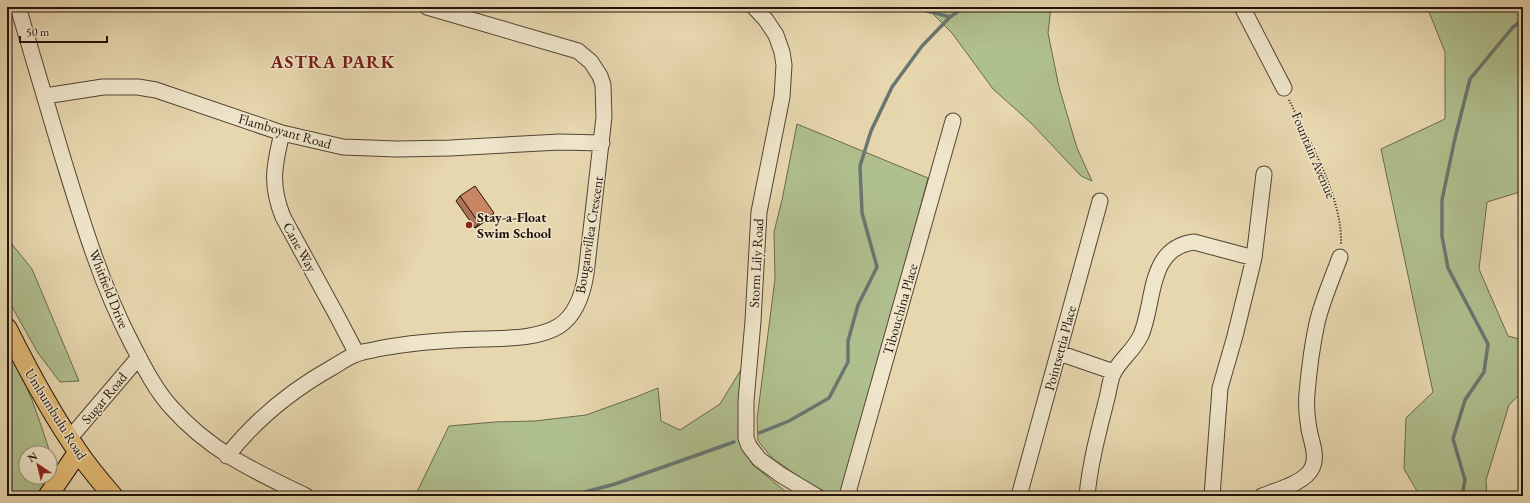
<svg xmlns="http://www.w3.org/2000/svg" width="1530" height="503" viewBox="0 0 1530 503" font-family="'EB Garamond',serif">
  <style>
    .green { fill: #b0bf8e; stroke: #69694e }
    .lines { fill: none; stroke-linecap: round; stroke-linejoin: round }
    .stream { stroke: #697671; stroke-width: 3.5 }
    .minor-casing { stroke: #534435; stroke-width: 17 }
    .major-casing { stroke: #22130d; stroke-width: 21 }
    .path { stroke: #22130d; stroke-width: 2; stroke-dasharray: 1 2; stroke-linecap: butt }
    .minor { stroke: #efe5ca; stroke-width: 15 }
    .major { stroke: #e4bc77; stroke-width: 19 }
    .wall { fill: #ad7356; stroke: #22130d }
    .shaded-wall { fill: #8d5e46; stroke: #22130d }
    .building { fill: #c98664; stroke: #22130d }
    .poi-dot { fill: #8f2418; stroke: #efe5ca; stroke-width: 1.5 }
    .labels { text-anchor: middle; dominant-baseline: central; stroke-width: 3; stroke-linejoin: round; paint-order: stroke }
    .street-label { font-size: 14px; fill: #22130d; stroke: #efe5ca }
    .poi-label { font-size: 14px; font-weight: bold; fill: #22130d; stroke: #efe5ca; text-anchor: start }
    .district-label { font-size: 18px; font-weight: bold; letter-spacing: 1px; fill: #7a1f14; stroke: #efe5ca }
  </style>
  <rect width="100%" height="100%" fill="#e7d7ae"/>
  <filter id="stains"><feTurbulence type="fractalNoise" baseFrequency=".005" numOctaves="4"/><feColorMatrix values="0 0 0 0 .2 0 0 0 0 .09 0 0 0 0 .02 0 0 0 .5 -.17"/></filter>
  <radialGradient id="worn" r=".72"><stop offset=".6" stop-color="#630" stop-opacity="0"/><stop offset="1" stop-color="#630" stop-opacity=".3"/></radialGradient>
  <path class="green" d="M 926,7 L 1051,7 L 1048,33 L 1059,87 L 1077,148 L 1092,181 L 1081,176 L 1031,123 L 993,89 L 952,33 Z
    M 1427,7 L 1523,7 L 1523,191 L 1487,202 L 1479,269 L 1508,336 L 1523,340 L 1523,391 L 1509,405 L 1486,480 L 1487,496 L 1420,496 L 1404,469 L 1406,418 L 1433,392 L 1381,149 L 1445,119 L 1445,52 Z
    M 797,124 L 928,178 L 893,311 L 841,496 L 833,496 L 804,480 L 772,458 L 758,441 L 757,419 L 775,279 L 774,232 L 782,200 Z
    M 7,238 L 32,269 L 79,381 L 60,382 L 38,353 L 7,298 Z
    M 7,346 C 27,382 39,418 51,456 L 50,462 L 50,453 L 26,453 L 26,477 L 46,477 L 44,485 L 37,496 L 11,496 L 12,485 L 7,455 Z
    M 745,363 L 744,448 L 753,465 L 791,496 L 415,496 L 449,426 L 495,422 L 535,421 L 586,415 L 636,397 L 658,388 L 661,421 L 680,430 L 720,404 Z"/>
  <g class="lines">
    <path class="stream" d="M 912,7 L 950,17
      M 759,433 L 789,421 L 829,398 L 848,362 L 848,341 L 858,305 L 877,267 L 862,213 L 860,166 L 871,131 L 892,87 L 922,46 L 950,17 L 964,7
      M 570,496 L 615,484 L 734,442
      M 1462,496 L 1465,480 L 1453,439 L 1465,400 L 1484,372 L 1488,344 L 1448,268 L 1442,236 L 1442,200 L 1455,138 L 1470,79 L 1513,27 L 1523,20"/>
    <g class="minor-casing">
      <path id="minor" d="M 18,7 C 32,55 47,104 61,152 C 81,217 100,282 131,342 C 143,365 154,388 171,407 C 210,451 254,471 306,496
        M 754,7 L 766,20 L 776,35 L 782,52 L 784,65 L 782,97 L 759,212 L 753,321 L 746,401 L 746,438 L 749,446 L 759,459 L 781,475 L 816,496
        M 1242,7 L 1284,88
        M 45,96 L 103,87 L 138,87 L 156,90 L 282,133 L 343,147 L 397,149 L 450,148 L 560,142 L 602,143
        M 282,133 C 274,166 270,185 283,217 L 336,314 L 357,354
        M 1059,353 L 1114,372
        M 69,439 L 139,357
        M 227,456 C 256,419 292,390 333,367 C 340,363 348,357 357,354 C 363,351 371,351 377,349 C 412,342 447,340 482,339 C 506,338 538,339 559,326 C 576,315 583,293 586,274 L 604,117 L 603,85 L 600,76 L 591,62 L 578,51 L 427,7
        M 847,496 L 953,121
        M 1019,496 L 1100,201
        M 1087,496 C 1090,463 1099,430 1107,398 C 1109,390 1110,379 1114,372 C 1122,358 1134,350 1141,335 C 1155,303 1147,248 1194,242 L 1254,258
        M 1212,496 L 1220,388 L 1235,336 L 1254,258 L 1264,174
        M 1262,496 C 1277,490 1305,483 1312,468 C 1318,456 1311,441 1309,429 C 1307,418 1306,404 1307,393 C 1309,370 1312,346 1317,323 C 1322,301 1332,279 1340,257"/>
    </g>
    <g class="major-casing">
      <path id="major" d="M 7,328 C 28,370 51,414 79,453 C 89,468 101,482 113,496
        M 48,496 L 78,452"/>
    </g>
    <path class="path" d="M 1289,100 C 1309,141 1343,198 1341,245"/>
    <use href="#minor" class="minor"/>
    <use href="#major" class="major"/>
  </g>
  <path class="wall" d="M 460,196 L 490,218 L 475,228 L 456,201 Z"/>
  <path class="shaded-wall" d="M 494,213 L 490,218 L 475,228 L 479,223 Z"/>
  <path class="building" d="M 475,186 L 494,213 L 479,223 L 460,196 Z"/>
  <circle class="poi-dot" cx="469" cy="225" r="4"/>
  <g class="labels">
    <g class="street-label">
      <text transform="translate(285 131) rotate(16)">Flamboyant Road</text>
      <text transform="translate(1314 155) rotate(67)">Fountain Avenue</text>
      <text transform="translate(589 235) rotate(-81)">Bouganvillea Crescent</text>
      <text transform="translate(300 247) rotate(61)">Cane Way</text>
      <text transform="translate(756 263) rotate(-87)">Storm Lily Road</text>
      <text transform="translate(109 289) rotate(68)">Whitfield Drive</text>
      <text transform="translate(900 309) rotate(-74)">Tibouchina Place</text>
      <text transform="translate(1060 348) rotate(-75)">Pointsettia Place</text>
      <text transform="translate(104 398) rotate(-50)">Sugar Road</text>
      <text transform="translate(56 414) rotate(58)">Umbumbulu Road</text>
    </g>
    <g class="poi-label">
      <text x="477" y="217">Stay-a-Float<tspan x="477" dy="16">Swim School</tspan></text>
    </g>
    <g class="district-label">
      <text x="333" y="61">ASTRA PARK</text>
    </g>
  </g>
  <rect width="1530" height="503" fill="none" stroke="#e7d7ae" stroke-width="24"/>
  <rect x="8" y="8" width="1514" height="487" fill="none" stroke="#22130d" stroke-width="2"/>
  <rect x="12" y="12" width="1506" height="479" fill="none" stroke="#22130d"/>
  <g transform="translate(38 465) rotate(325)"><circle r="19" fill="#efe5ca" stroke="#9d917e"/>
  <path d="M0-3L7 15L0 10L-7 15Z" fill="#8f2418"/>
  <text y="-6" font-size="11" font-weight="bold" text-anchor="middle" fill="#22130d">N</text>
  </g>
  <path d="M20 36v6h87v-6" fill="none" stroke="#22130d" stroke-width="2"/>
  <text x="26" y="36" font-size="12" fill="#22130d" stroke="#efe5ca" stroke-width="3" paint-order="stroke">50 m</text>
  <rect width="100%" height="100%" filter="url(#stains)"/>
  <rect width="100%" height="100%" fill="url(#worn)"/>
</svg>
